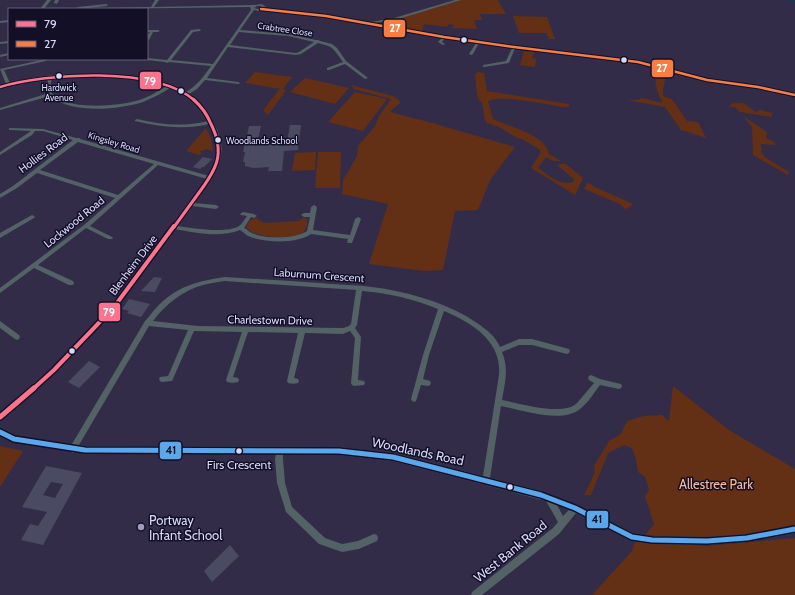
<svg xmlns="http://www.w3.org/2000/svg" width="795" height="595" viewBox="0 0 795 595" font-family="Cabin,sans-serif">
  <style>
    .green { fill: #633015 }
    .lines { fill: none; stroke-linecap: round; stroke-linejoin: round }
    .stream { stroke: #0d4257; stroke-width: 1 }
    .building { fill: #4a4b63; fill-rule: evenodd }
    .minor { fill: #526265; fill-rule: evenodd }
    .bus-1-far3-casing { stroke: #120f27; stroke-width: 4.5 }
    .bus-1-far2-casing { stroke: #120f27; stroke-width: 5.5 }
    .bus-1-far1-casing { stroke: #120f27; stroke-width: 7 }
    .bus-1-casing { stroke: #120f27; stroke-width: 8 }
    .bus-2-casing { stroke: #120f27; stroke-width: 4.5 }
    .bus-3-casing { stroke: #120f27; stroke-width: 8 }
    .bus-1-far3 { stroke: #fc738d; stroke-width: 2.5 }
    .bus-1-far2 { stroke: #fc738d; stroke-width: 3 }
    .bus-1-far1 { stroke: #fc738d; stroke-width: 4 }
    .bus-1 { stroke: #fc738d; stroke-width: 5 }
    .bus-2 { stroke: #f77d43; stroke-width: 2.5 }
    .bus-3 { stroke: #5aa8eb; stroke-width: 5 }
    .bus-dot { fill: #d9d8fb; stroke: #120f27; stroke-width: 1.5 }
    .poi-dot { fill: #9f9cbd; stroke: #120f27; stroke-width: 1.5 }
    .labels { text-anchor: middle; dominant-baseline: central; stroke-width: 3; stroke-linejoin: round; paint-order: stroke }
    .far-street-label { font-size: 9px; fill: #d9d8fb; stroke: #120f27 }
    .far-bus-label { font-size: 9px; fill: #d9d8fb; stroke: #120f27 }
    .street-label { font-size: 11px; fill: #d9d8fb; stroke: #120f27 }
    .near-bus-label { font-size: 12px; fill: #d9d8fb; stroke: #120f27 }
    .near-street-label { font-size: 13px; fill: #d9d8fb; stroke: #120f27 }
    .near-park-label { font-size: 13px; fill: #f5bb9e; stroke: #120f27 }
    .near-poi-label { font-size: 13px; fill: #d9d8fb; stroke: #120f27; text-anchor: start }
    .line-badge { stroke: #120f27; stroke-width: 1.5 }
    .badge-label { font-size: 11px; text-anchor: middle; font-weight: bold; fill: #fff }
    .pale-badge-label { font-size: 11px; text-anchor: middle; font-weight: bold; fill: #111 }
  </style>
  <rect width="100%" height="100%" fill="#322c49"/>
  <path class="green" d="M 461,0 L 498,0 L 506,14 L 480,14 L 482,20 L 474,20 L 477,29 L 452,28 L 454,25 L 449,24 L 447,27 L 424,24 L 422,33 L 385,24 L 392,20 Z
    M 513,16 L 547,17 L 555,39 L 549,39 L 546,33 L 519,33 Z
    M 524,51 L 534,52 L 532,58 L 536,59 L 535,67 L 520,65 Z
    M 659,69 L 667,71 L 663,89 L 663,96 L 672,99 L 687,121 L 698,122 L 706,138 L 681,130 L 665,107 L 627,100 L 638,100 L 642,98 L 663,103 C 657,93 652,80 659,69 Z
    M 255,72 L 292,77 L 283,89 L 286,90 L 268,115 L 263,110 L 279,90 L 281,89 L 245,83 Z
    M 478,72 L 484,73 L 487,91 L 569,104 L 569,107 L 564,107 C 549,105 500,94 488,101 L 493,119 C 509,127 545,134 549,154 L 561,161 L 553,161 L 546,157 L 538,168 C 547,174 561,187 573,182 L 574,179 L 558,166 L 560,164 L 566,164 L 583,178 L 575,195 L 531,168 L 540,154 L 540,150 L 522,139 L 517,138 L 499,127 L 487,123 L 485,120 L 482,103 L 479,100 L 477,95 L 475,74 Z
    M 305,78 L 349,88 L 335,104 L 290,92 Z
    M 351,85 L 393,96 L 401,102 L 390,112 L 425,121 L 515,147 L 490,180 L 478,210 L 455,211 L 443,270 L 425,271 L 369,264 L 388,204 L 342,194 L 343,180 L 357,156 L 358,146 L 375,126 L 379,116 L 391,99 L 354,89 Z
    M 355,92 L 387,99 L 363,131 L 328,122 Z
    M 736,103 L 743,103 L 756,112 L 760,110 L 772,113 L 772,117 L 740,112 L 735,107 L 730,107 L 731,104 Z
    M 743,116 L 767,132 L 766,138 L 774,142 L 775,145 L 762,144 L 760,145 L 762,149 L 761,152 L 766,158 L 789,172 L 788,175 L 753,155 L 752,127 Z
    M 206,128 L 211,139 L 213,151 L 206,149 L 204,151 L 202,150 L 200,152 L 202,153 L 199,155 L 186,151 Z
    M 316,152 L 315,170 L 292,171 L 295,153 Z
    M 318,152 L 341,152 L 340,188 L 315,188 Z
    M 588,182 L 595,187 L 633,204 L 630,207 L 625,209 L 620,204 L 584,189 Z
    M 256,218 L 264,223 L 299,221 L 303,218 L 307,219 L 307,226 L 304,232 C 293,239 269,238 257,234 C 252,233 249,230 246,227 L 250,220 Z
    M 673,386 L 729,430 L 795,469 L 795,525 L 730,537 L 682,538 L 645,535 L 654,524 L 645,496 L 649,490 L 645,477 L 638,472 L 636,459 L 632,448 L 624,445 L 608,453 L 591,495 L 584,495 L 595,472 L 594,466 L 609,441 L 621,434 L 627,421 L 644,416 L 662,415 L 669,421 Z
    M 0,446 L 23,451 L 0,487 Z
    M 795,538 L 795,595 L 592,595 L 632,551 L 634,544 L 637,541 L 706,546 Z"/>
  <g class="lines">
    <path class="stream" d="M 788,0 L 795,2"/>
  </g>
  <path class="building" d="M 290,125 L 301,125 L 298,150 L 284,151 L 282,171 L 268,171 L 269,167 L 253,168 L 245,166 L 245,162 L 243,162 L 245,152 L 243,152 L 249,126 L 261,126 L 257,143 L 287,142 Z
    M 203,157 L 212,159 L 204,167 L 202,167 L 200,169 L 193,167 Z
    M 154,277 L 162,278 L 155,292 L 141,291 Z
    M 129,299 L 138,301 L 150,304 L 141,317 L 127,313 L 129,311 L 122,309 Z
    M 89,361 L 100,367 L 79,388 L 68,382 Z
    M 46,466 L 82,473 L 43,545 L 21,540 L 30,524 L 38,526 L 47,512 L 22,507 ZM 51,482 L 63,484 L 55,498 L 43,495 Z
    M 230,545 L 239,556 L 212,582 L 204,571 Z"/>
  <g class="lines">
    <path class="minor" d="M 47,0 L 51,0 L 44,9 L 40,9 Z
      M 55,0 L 59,0 L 57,4 L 54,3 Z
      M 155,0 L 159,0 L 154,7 L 253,5 L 262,4 L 266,7 L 264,8 L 326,15 L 444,36 L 514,46 L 638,61 L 707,79 L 758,86 L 795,94 L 795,96 L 758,88 L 707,81 L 638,63 L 515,48 L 509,63 L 484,67 L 483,67 L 483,65 L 506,61 L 512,48 L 479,43 L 473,54 L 471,55 L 469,54 L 476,43 L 445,38 L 442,42 L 445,44 L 443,45 L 438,42 L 442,38 L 326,17 L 261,10 L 259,11 L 254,10 L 240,30 L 288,34 L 316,40 L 318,40 L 320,41 L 332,44 L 337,48 L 346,61 L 368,78 L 365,79 L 345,64 L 329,70 L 327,70 L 327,68 L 343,62 C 333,48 334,47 318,43 L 301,54 L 296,55 L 228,47 L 207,78 L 238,82 L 240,83 L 239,84 L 205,80 L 197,89 L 189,94 C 199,100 205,110 211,119 C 234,154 215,174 194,203 L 216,205 L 219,207 L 216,209 L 192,206 L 177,226 C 192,228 226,234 239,226 C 242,224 244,220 247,216 L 241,215 L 240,214 L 243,212 L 254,214 L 257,216 L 254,218 L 251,217 L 244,228 C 247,229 249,232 252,233 C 264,239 296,239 307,231 L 310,217 L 304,217 L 301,215 L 304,213 L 310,213 L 311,207 L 314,205 L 317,207 L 313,230 L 350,235 L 355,219 L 358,217 L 360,218 L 361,219 L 352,243 L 348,243 L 347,242 L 348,239 L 311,234 C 298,244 263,243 248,236 C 245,234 243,232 240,230 C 220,238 196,233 175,229 L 116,309 L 56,372 L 3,419 L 0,420 L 0,412 L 52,368 L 112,305 L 207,179 L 158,165 L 90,226 L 112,237 L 113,238 L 112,239 L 108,239 L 86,228 L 38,265 L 73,281 L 74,283 L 73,285 L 69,285 L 34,268 L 0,293 L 0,288 L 84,225 L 115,198 L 37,173 L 17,188 L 0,198 L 0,194 L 13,186 L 73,140 L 43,131 L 35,131 L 32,135 L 0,155 L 0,152 L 31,131 L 11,130 L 9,130 L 9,128 L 43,129 L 76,138 L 80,138 L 80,139 L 209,176 C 219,159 218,141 209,124 C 184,130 160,127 135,121 L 135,120 L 137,119 C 161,125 184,127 208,121 C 199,105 187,94 170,88 C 162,93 153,98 143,102 C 117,110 72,114 50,96 L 0,110 L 0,108 L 49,93 L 47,88 L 48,78 L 29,81 L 0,88 L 0,86 L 6,84 L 0,69 L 46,59 L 47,60 L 46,61 L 4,70 L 10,83 C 43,73 78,73 112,75 C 137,77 164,79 186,92 C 198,85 203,77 211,66 L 169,62 L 167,63 L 165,62 L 147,60 L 145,59 L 147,59 L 147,58 L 167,60 L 191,30 L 199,29 L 201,30 L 200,31 L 193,32 L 171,60 L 213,64 L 251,10 L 250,7 L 100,9 L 102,8 L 151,7 ZM 257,6 L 261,6 L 262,7 L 258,9 L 254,8 ZM 239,32 L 288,36 L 314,42 L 299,52 L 296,53 L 230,45 ZM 73,77 C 102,77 140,76 167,86 C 157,92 147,98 136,101 C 117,106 66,111 52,93 C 49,89 51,82 52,78 ZM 78,142 L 154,164 L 118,195 L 40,170 Z
      M 455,0 L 461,0 L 395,20 L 373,23 L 371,22 L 394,18 Z
      M 106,4 L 108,5 L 107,6 L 78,9 L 76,8 L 78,7 Z
      M 9,20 L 9,22 L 0,23 L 0,21 Z
      M 147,30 L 158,30 L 160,31 L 158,32 L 153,32 L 149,40 L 147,41 L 147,37 L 150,32 L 147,32 Z
      M 9,41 L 9,43 L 0,44 L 0,42 Z
      M 9,53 L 9,55 L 0,57 L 0,55 Z
      M 32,215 L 34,216 L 35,217 L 34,218 L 0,238 L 0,233 Z
      M 225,277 C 257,279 288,281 320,283 C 342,285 364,285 386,289 C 418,295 451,305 477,323 C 486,329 496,337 500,347 L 519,339 L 532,339 L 569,349 L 570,351 L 569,353 L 567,354 L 532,345 L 519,345 L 502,352 C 509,369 505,382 502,400 C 520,403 563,417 577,403 L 594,383 L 589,380 L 588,378 L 589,376 L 591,375 L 600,379 L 621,384 L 622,386 L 621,388 L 619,389 L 600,385 C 594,393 588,403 580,409 C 562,424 522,410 501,406 L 490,478 L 541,491 L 575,504 L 633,533 L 652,536 L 707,537 L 747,534 L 795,525 L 795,533 L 747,542 L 707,545 L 652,544 L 632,541 L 576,513 L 559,534 L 482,595 L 471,595 L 472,592 L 553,528 L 558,522 L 546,501 L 393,461 L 339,455 L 283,454 L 283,459 L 285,483 L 292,507 L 325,538 L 342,544 L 358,541 L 374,534 L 377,535 L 378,538 L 377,541 L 359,549 L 342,552 L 319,544 L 286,512 L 277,483 L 275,459 L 276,454 L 85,454 L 75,452 L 73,453 L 70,451 L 14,442 L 0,436 L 0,429 L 15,436 L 72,444 L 145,321 C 149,317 153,311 157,307 C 177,286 198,281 225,277 ZM 225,281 L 356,290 L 351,324 L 349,326 L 343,328 L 198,326 L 153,321 C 166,304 182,291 203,285 C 210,283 218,282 225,281 ZM 362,291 C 388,293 414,299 438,309 L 423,355 L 411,399 L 412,401 L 414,402 L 416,401 L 421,385 L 428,386 L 430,385 L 431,383 L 430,381 L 423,379 L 429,355 L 444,311 C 472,323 502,341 499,375 L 483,476 L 393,453 L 339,447 L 85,446 L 79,445 L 149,326 L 188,330 L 168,376 L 160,377 L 159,379 L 160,381 L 162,382 L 172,381 L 194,331 L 242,332 L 226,380 L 227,382 C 230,383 235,383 238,382 L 239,380 L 238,378 L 233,377 L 248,332 L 298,333 L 287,381 L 288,383 C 291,384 295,384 298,383 L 299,381 L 298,379 L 294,378 L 305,333 L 343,334 L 350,331 L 355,338 L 351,383 L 352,385 L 354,386 L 364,385 L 365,383 L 364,381 L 358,380 L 361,337 L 355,328 L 357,325 ZM 557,505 L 569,510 L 563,516 Z
      M 0,321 L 19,335 L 20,337 L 19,339 L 17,340 L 15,339 L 0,328 Z"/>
    <g class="bus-1-far3-casing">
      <path id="bus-1-far3" d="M 0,87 C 48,73 154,66 194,100"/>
    </g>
    <g class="bus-1-far2-casing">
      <path id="bus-1-far2" d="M 174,227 C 182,216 190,205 198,194 C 216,170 226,154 211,124 C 207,114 201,106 193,99"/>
    </g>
    <g class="bus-1-far1-casing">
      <path id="bus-1-far1" d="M 33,389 L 54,370 L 114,307 L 174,226"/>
    </g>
    <g class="bus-1-casing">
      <path id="bus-1" d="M 0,417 L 34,388"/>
    </g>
    <g class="bus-2-casing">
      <path id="bus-2" d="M 261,9 L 326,16 L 444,37 L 514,47 L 638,62 L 707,80 L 758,87 L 795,95"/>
    </g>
    <g class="bus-3-casing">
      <path id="bus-3" d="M 0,432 L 14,439 L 85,450 L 339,451 L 393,457 L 541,495 L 575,508 L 632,537 L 652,540 L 707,541 L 747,538 L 795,529"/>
    </g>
    <use href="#bus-1-far3" class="bus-1-far3"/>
    <use href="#bus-1-far2" class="bus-1-far2"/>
    <use href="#bus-1-far1" class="bus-1-far1"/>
    <use href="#bus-1" class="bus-1"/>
    <use href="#bus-2" class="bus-2"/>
    <use href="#bus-3" class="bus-3"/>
  </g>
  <g class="bus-dot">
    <circle cx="464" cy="40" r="3.5"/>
    <circle cx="624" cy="60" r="3.5"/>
    <circle cx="59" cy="76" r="3.5"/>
    <circle cx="181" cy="91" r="3.5"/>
    <circle cx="218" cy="140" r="3.5"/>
    <circle cx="72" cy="351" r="3.5"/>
    <circle cx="239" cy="451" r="3.5"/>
    <circle cx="510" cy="487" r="3.5"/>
  </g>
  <circle class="poi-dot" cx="141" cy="527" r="4"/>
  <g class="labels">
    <g class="far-street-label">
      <text transform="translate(285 29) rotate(8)">Crabtree Close</text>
      <text transform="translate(114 142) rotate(17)">Kingsley Road</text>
    </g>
    <g class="far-bus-label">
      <text x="59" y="87">Hardwick<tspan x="59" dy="10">Avenue</tspan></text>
      <text x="226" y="140" text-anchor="start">Woodlands School</text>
    </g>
    <g class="street-label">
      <text transform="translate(43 153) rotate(-37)">Hollies Road</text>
      <text transform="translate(74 222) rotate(-39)">Lockwood Road</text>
      <text transform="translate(133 265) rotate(-53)">Blenheim Drive</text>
      <text transform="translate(319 275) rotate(4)">Laburnum Crescent</text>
      <text transform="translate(270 320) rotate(1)">Charlestown Drive</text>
    </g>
    <g class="near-bus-label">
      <text x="239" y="464">Firs Crescent</text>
    </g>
    <g class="near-street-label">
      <text transform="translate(418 451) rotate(12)">Woodlands Road</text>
      <text transform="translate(510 551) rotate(-39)">West Bank Road</text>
    </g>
    <g class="near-park-label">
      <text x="716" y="484">Allestree Park</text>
    </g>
    <g class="near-poi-label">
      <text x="149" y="520">Portway<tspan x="149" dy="15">Infant School</tspan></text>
    </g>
  </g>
  <g class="line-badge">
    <rect x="383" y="19" width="23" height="19" rx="4" fill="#f77d43"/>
    <rect x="651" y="59" width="23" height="19" rx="4" fill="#f77d43"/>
    <rect x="139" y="71" width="23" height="19" rx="4" fill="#fc738d"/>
    <rect x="98" y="302" width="23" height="20" rx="4" fill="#fc738d"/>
    <rect x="159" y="441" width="23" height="19" rx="4" fill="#5aa8eb"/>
    <rect x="586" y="510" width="23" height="19" rx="4" fill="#5aa8eb"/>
  </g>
  <g class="badge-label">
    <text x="395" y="32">27</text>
    <text x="662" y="72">27</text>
    <text x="150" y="85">79</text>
    <text x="109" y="316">79</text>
  </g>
  <g class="pale-badge-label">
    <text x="171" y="454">41</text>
    <text x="597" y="523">41</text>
  </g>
  <rect x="8" y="8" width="140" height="52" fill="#120f27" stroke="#625f7c"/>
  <rect x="16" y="21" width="20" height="6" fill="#fc738d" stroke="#625f7c"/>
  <text x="44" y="28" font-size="12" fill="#d9d8fb">79</text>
  <rect x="16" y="41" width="20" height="6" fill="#f77d43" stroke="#625f7c"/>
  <text x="44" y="48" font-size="12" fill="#d9d8fb">27</text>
</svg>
